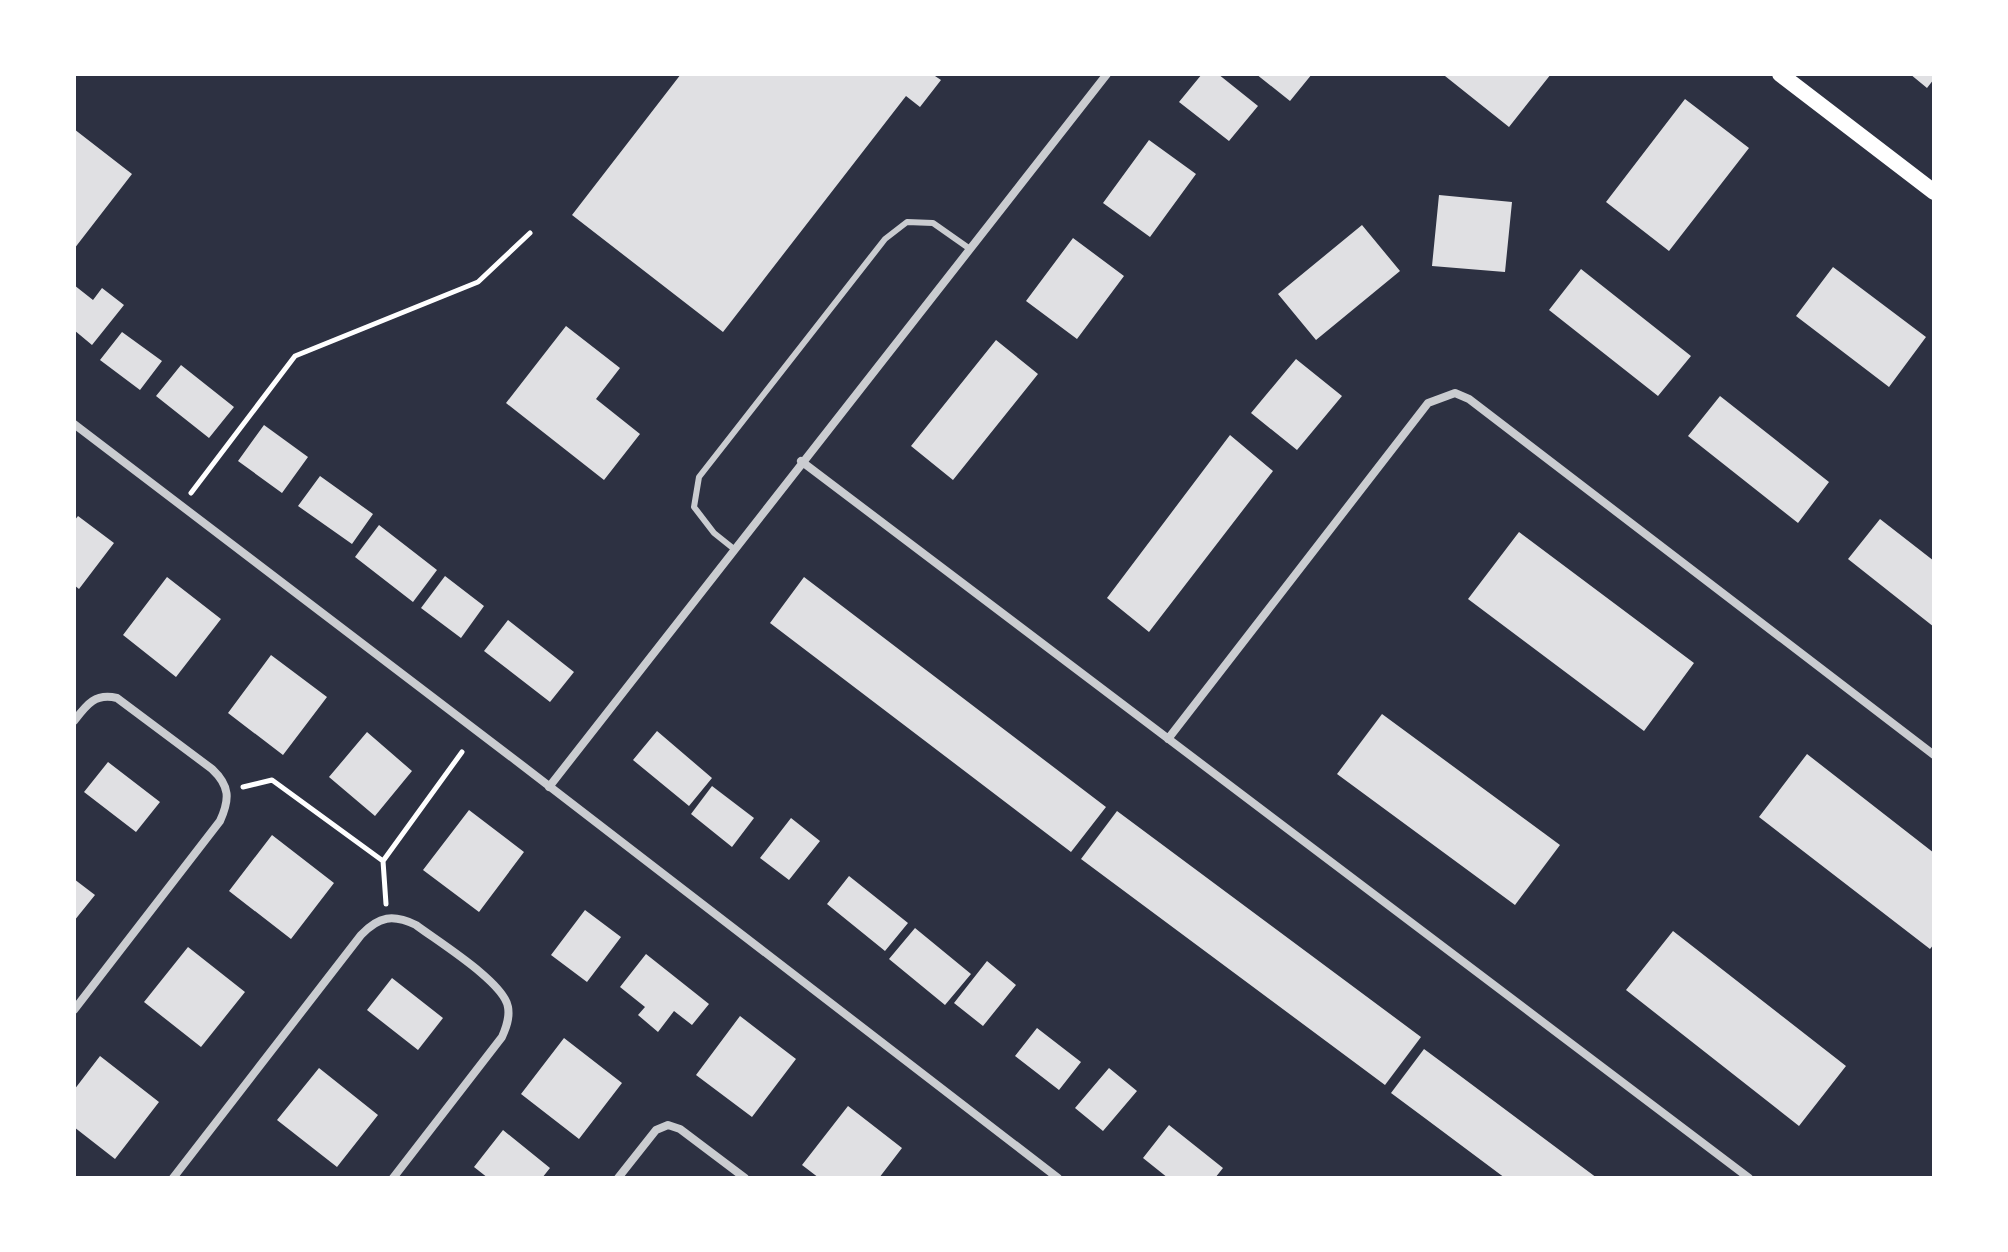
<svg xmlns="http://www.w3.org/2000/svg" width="2008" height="1252" viewBox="0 0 2008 1252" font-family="'DM Sans',sans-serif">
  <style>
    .building { fill: #e0e0e3 }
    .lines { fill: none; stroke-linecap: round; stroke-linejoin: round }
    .path { stroke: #fff; stroke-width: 5 }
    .service { stroke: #caccd0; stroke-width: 6 }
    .minor { stroke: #caccd0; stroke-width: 8 }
    .secondary { stroke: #fff; stroke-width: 16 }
  </style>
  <rect width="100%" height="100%" fill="#2d3142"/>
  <path class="building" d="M 681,74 L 932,74 L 941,80 L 920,107 L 906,96 L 723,332 L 572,215 Z
    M 1202,74 L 1218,74 L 1258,106 L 1229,141 L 1179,102 Z
    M 1256,74 L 1312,74 L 1290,101 Z
    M 1446,74 L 1551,74 L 1509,127 L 1445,76 Z
    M 1910,74 L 1934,74 L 1934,79 L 1927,88 Z
    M 1685,99 L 1749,148 L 1669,251 L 1606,202 Z
    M 74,129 L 132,174 L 74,249 Z
    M 1149,140 L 1196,174 L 1150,237 L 1103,203 Z
    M 1439,195 L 1512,202 L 1505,272 L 1432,266 Z
    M 1362,225 L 1400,271 L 1316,340 L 1278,294 Z
    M 1073,238 L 1124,276 L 1077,339 L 1026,301 Z
    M 1833,267 L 1926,337 L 1889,387 L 1796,316 Z
    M 1581,269 L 1691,356 L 1658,396 L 1549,310 Z
    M 74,285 L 93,300 L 102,288 L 124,305 L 92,345 L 74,330 Z
    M 566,326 L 620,368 L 596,399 L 640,434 L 604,480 L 506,403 Z
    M 122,332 L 162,361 L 140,390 L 100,360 Z
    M 996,340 L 1038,374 L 953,480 L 911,446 Z
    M 1296,359 L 1342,396 L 1297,450 L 1251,413 Z
    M 181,365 L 234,407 L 209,438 L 156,396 Z
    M 1720,396 L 1829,482 L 1798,523 L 1688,436 Z
    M 264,425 L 308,457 L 282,493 L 238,461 Z
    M 1230,435 L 1273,471 L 1149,632 L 1107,598 Z
    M 320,476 L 373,514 L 352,544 L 298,506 Z
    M 78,516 L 114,543 L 79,589 L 74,585 L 74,521 Z
    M 1880,519 L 1934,561 L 1934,627 L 1848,559 Z
    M 379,525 L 437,570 L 413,602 L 355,557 Z
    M 1519,532 L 1694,663 L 1644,731 L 1468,599 Z
    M 445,576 L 484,606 L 461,638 L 421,608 Z
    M 167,577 L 221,619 L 176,677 L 123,635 Z
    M 804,577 L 1106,807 L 1071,852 L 770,623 Z
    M 508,620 L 574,672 L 550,702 L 484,651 Z
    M 271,655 L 327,697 L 283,755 L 228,713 Z
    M 1382,714 L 1560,845 L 1515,905 L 1337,774 Z
    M 657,731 L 712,778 L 689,806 L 633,760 Z
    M 367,732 L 412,771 L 375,816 L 329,777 Z
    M 1807,754 L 1934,853 L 1934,944 L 1930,949 L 1759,817 Z
    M 108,762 L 160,802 L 136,832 L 84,792 Z
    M 712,786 L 754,818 L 732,847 L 691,814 Z
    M 469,810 L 524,852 L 479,912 L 423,870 Z
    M 1117,811 L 1421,1037 L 1385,1085 L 1081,859 Z
    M 791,818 L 820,841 L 789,880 L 760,858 Z
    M 272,835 L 334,883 L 291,939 L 229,891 Z
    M 849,876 L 908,923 L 885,951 L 827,904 Z
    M 74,879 L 95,895 L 74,921 Z
    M 585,910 L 621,937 L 587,982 L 551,955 Z
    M 915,928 L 971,974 L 945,1005 L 889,959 Z
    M 1673,931 L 1846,1066 L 1799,1126 L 1626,990 Z
    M 188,947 L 245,992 L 201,1047 L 144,1002 Z
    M 646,954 L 709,1004 L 692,1025 L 674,1011 L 658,1032 L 638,1015 L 645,1007 L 620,987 Z
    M 987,961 L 1016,985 L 983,1026 L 954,1003 Z
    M 392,978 L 443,1018 L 418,1050 L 367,1010 Z
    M 740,1016 L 796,1059 L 752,1117 L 696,1075 Z
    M 1037,1028 L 1081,1062 L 1059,1090 L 1015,1056 Z
    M 564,1038 L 622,1083 L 579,1139 L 521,1094 Z
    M 1424,1049 L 1455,1072 L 1597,1178 L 1505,1178 L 1422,1116 L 1391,1093 Z
    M 100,1056 L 159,1102 L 115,1159 L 74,1127 L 74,1090 Z
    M 319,1068 L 378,1115 L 337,1167 L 277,1120 Z
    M 1109,1068 L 1137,1091 L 1103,1131 L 1075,1108 Z
    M 848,1106 L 902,1148 L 879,1178 L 819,1178 L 802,1165 Z
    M 1169,1125 L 1223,1168 L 1215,1178 L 1168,1178 L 1143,1158 Z
    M 503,1130 L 550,1168 L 542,1178 L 488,1178 L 474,1167 Z"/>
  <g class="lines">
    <path class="path" d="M 191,493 L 295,356 L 478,282 L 530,233
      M 243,787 L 272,780 L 383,861
      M 386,904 L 383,861 L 462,752"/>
    <path class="service" d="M 734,549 L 714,533 L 694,507 L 699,477 L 885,239 L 907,222 L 933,223 L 970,249"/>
    <path class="minor" d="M 74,424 L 523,766 L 1058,1178
      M 801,461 L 1749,1178
      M 74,721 C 87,704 95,693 117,698 L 212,769 C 230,786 230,799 220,821 L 74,1010
      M 1168,739 L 1428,403 L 1455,393 L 1469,399 L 1934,755
      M 549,787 L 1107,74
      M 173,1178 L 361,935 C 379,916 393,914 416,925 C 437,941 504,982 508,1007 C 510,1018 506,1028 502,1037 L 393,1178
      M 618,1178 L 656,1130 L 668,1125 L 680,1129 L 745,1178"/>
    <path class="secondary" d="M 1780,74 L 1934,192"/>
  </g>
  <rect width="2008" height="1252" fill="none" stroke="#ffffff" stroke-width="152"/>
</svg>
